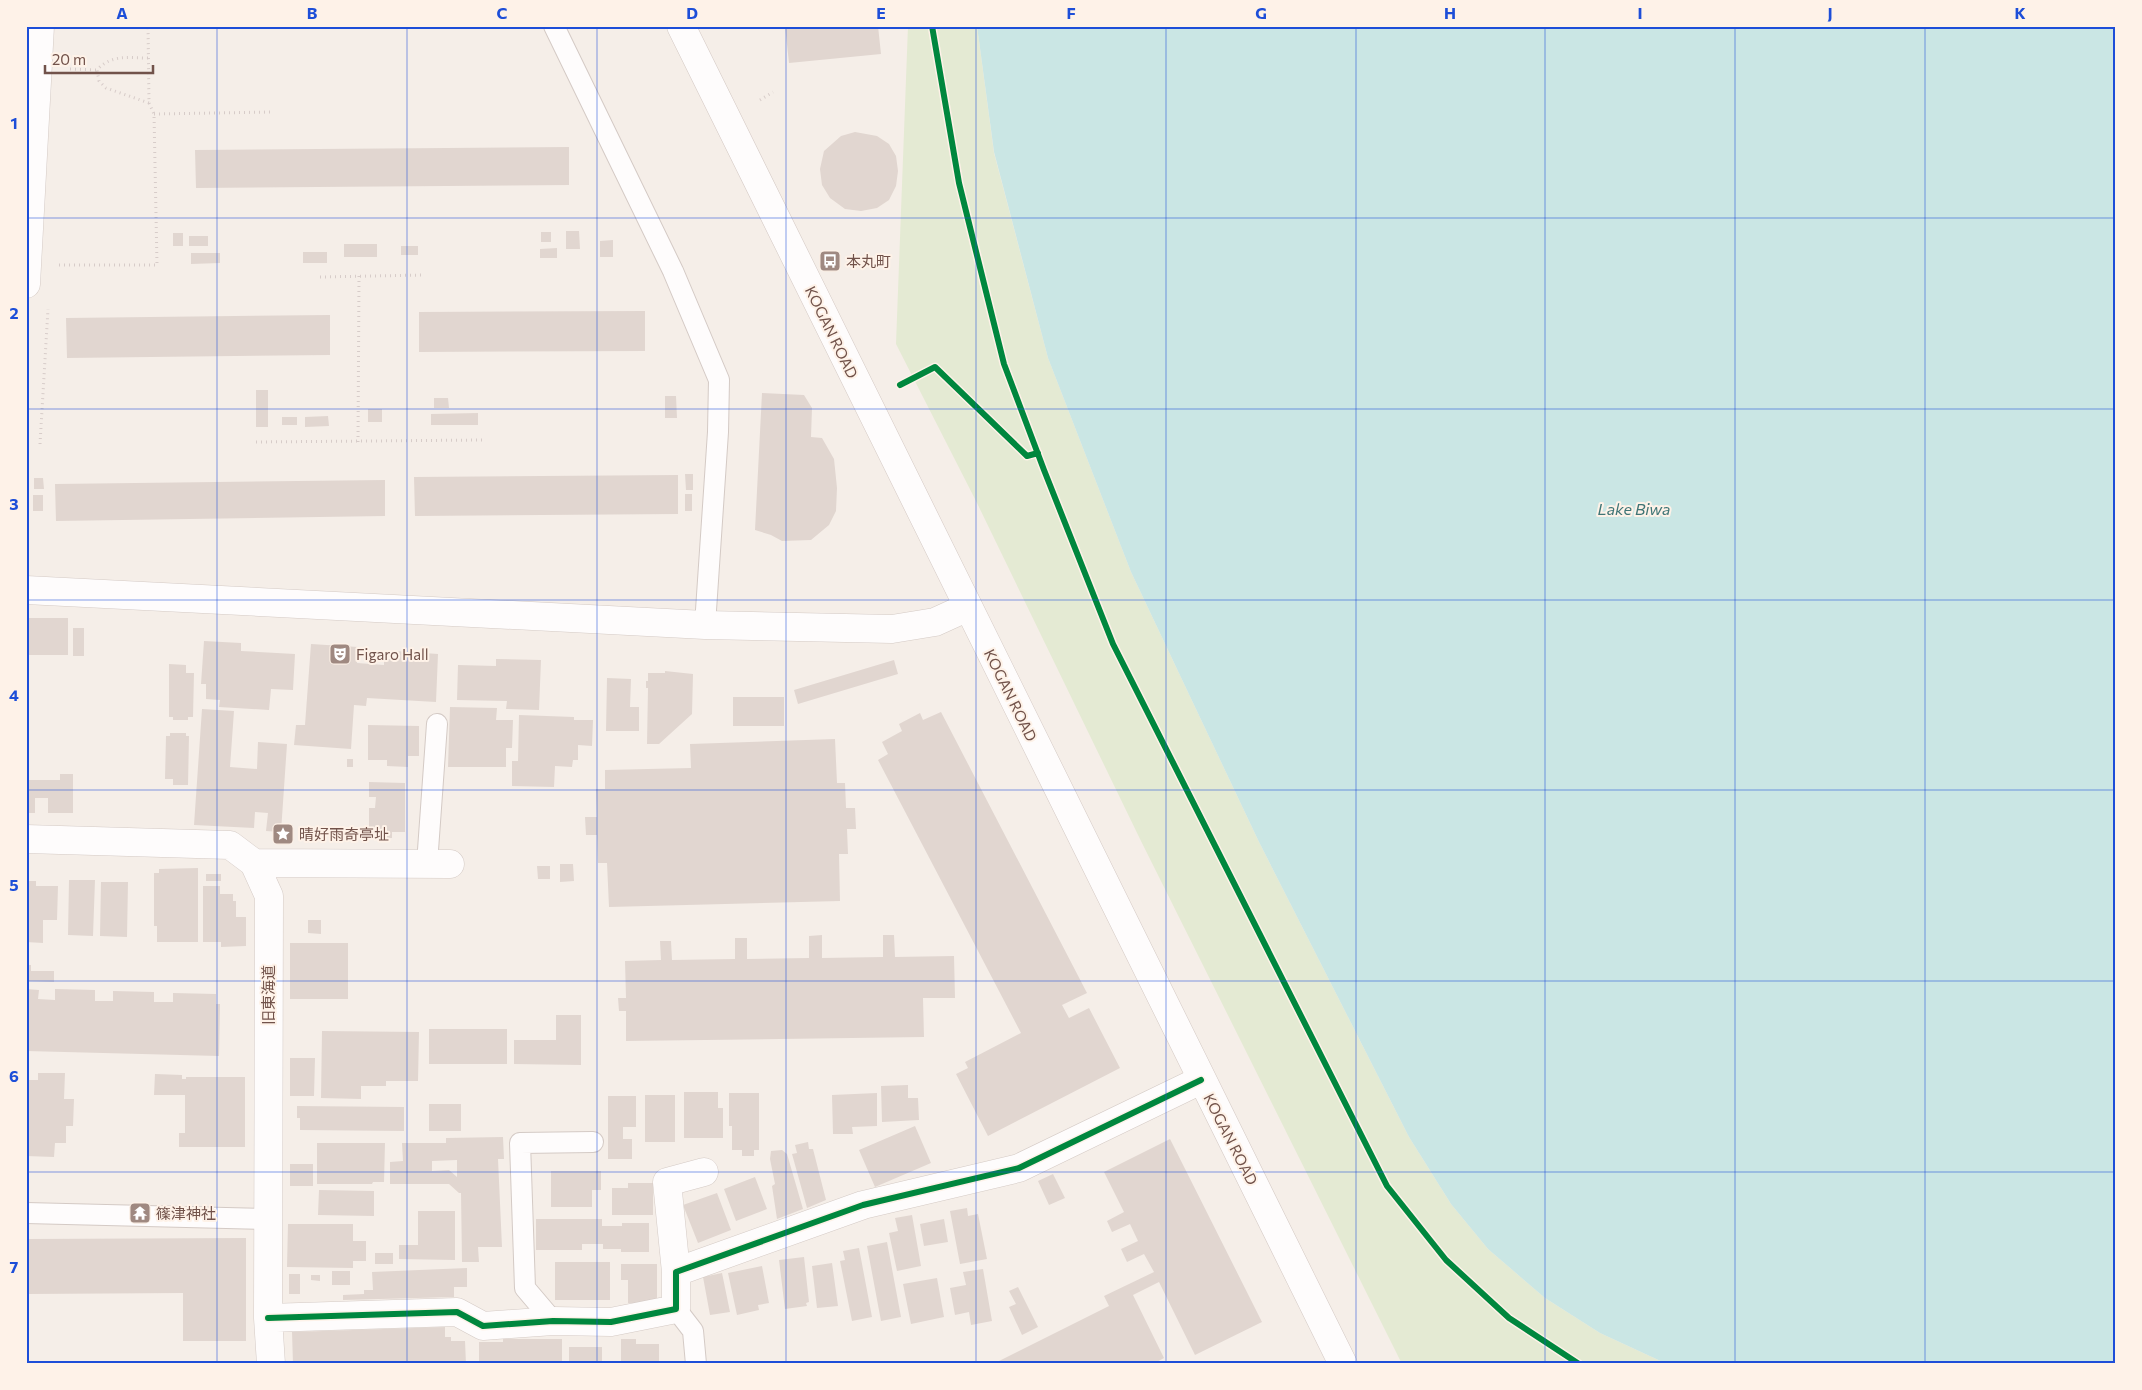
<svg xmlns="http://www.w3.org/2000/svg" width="2142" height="1390" viewBox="0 0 2142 1390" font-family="Commissioner,'Noto Sans JP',sans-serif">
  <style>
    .green { fill: #e4ead3 }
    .water { fill: #cae6e4 }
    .building { fill: #e1d6d0; fill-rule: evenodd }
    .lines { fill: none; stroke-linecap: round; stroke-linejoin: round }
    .lane-casing { stroke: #d4cac5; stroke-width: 22 }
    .street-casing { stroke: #d4cac5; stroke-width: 29 }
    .secondary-casing { stroke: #d4c9c4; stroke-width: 29 }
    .path { stroke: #d7ccc9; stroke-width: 3; stroke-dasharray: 1 4; stroke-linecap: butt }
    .lane { stroke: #fefcfc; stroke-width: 20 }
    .street { stroke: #fefcfc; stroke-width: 28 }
    .secondary { stroke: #fefcfc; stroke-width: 28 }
    .cycleway-casing { stroke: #fef2e8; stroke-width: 9 }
    .cycleway { stroke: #00873e; stroke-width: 6 }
    .grid { fill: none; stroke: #1d4ed8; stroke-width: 1; stroke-opacity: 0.55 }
    .labels { text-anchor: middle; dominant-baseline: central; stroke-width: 4; stroke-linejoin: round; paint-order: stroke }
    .poi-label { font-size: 15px; fill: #71524a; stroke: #fef2e8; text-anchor: start }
    .street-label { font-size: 15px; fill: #71524a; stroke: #fef2e8 }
    .water-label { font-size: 16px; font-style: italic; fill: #3f7576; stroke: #fef2e8 }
    .neatline { fill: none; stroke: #1d4ed8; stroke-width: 2 }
    .grid-label { font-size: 16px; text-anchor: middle; font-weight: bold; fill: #1d4ed8 }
  </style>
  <rect width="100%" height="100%" fill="#f5eee8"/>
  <path class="green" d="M 908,26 L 977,26 L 994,153 L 1048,358 L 1131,572 L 1259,842 L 1409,1137 L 1451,1204 L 1488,1249 L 1545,1298 L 1600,1333 L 1667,1364 L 1402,1364 L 1140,839 L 977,503 L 896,344 Z"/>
  <path class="water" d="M 977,26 L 2116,26 L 2116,1364 L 1667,1364 L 1600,1333 L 1545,1298 L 1488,1249 L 1451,1204 L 1409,1137 L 1259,842 L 1131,572 L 1048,358 L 994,152 Z"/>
  <path class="building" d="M 785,26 L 878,26 L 881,54 L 789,63 Z
    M 855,132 L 877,136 L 889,144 L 896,156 L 898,171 L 896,186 L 889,200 L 877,208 L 861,211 L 845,209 L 830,198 L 822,185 L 820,169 L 824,151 L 841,136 Z
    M 569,147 L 569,185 L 196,188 L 195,150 Z
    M 566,231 L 579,231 L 580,249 L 566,249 Z
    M 541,232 L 551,232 L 551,242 L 541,242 Z
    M 173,233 L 183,233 L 183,246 L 173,246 Z
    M 189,236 L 208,236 L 208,246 L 189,246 Z
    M 613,240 L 613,257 L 600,257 L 600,241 Z
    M 344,244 L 377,244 L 377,257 L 344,257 Z
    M 401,246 L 418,246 L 418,255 L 401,255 Z
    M 557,248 L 557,258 L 540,258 L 540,249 Z
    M 303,252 L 327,252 L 327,263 L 303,263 Z
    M 191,253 L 220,253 L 220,263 L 191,264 Z
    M 645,311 L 645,351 L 419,352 L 419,312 Z
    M 330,315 L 330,355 L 67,358 L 66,318 Z
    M 256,390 L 268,390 L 268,427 L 256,427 Z
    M 762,393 L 804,395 L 812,408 L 811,437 L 822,438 L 834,459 L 837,488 L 836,511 L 829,525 L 811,540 L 782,541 L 771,535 L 755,530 Z
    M 665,396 L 676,396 L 677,418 L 665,418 Z
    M 434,398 L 448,398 L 449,408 L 434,408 Z
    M 368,409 L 382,409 L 382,422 L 368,422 Z
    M 478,413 L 478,425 L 431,425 L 431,414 Z
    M 328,416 L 329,426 L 305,427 L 305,417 Z
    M 282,417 L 297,417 L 297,425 L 282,425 Z
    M 685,474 L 693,474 L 693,490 L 686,490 Z
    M 678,475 L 678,514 L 415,516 L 414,477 Z
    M 34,478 L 43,478 L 44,489 L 34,489 Z
    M 385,480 L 385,516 L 56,521 L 55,484 Z
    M 685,494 L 692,494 L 692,511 L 685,511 Z
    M 33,495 L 43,495 L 43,511 L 33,511 Z
    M 26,618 L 68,618 L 68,655 L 26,655 Z
    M 73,628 L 84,628 L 84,656 L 73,656 Z
    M 204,641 L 241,643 L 241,651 L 295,654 L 293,690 L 271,689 L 269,710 L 219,707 L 220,700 L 206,699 L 206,684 L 201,684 Z
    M 311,644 L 358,647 L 357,663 L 384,665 L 384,659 L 395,659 L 395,651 L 438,654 L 436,702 L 367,698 L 366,706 L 354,705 L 351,749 L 294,745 L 296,725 L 305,725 Z
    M 496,659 L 541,660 L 539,710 L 506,709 L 507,701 L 457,700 L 458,665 L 496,666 Z
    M 894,660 L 898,674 L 798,704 L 794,690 Z
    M 169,664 L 186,665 L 186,673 L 194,673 L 193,717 L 188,717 L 188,720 L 173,720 L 173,717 L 169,717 Z
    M 665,671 L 693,674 L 692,714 L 659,744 L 647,744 L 648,688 L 646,688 L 646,681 L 648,681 L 648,673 L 665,673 Z
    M 607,678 L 631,679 L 630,707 L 639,707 L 639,731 L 606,731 Z
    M 733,697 L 784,697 L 784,726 L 733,726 Z
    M 450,707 L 497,708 L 496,720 L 513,720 L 512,748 L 506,748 L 506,767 L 448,767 Z
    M 202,709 L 234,711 L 230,767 L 257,769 L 258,742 L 287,744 L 281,832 L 266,831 L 268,813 L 255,812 L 254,828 L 194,825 Z
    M 941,712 L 1087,993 L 1062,1005 L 1069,1018 L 1089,1008 L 1120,1068 L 988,1136 L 956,1074 L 968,1068 L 965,1062 L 1021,1033 L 878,760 L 888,754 L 882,742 L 902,731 L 899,724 L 920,713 L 923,720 Z
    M 519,715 L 574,717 L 574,720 L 593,720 L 592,746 L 578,745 L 578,760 L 573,760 L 572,767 L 555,766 L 554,787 L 512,786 L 512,761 L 518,761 Z
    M 368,725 L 419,726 L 419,756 L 408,756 L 408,767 L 387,766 L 387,760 L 368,760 Z
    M 170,733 L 186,733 L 186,736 L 189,736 L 188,785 L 173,785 L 173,779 L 165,779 L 166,736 L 170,736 Z
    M 835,739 L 837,783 L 845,783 L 846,808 L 855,808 L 856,829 L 847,829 L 848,854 L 839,854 L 840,901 L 609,907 L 607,863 L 598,863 L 597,835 L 586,835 L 585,817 L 597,817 L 596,789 L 605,789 L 605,770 L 691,768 L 690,744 Z
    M 347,759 L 353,759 L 353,767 L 347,767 Z
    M 60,774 L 73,774 L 73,813 L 48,813 L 48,798 L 35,798 L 35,813 L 26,813 L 26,780 L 60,780 Z
    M 369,782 L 405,783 L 405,832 L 392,832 L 392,838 L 387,838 L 387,832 L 369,832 L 369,808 L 375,808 L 376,797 L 369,797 Z
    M 560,864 L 573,864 L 574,881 L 560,882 Z
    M 537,866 L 550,866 L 550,879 L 538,879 Z
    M 198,868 L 198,942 L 157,942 L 157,926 L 154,926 L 154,873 L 159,873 L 159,869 Z
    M 206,874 L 221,874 L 221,881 L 206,881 Z
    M 69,880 L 95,880 L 93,936 L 68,935 Z
    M 26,881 L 36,881 L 36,886 L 58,886 L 57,920 L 43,920 L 43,943 L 26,942 Z
    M 101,882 L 128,882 L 127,937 L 100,936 Z
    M 203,886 L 220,886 L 220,894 L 233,894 L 233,901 L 236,901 L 236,917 L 246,917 L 246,946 L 221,947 L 221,942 L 203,942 Z
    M 308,920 L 321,920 L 321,934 L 308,933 Z
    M 822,935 L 822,958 L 883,957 L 883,935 L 894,935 L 895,957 L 954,956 L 955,998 L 923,998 L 924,1037 L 626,1041 L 626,1011 L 619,1011 L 618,998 L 626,998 L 625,961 L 661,960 L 660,941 L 671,941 L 672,960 L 735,959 L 735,938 L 747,938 L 747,959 L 809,958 L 809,936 Z
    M 290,943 L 348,943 L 348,999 L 290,999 Z
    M 26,965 L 31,965 L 31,971 L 54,971 L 54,982 L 26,981 Z
    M 26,989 L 39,990 L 38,999 L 55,1000 L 55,989 L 95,990 L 95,1001 L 113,1001 L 113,991 L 154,992 L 154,1002 L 173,1002 L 173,993 L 216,994 L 216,1004 L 220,1004 L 219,1056 L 26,1051 Z
    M 556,1015 L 581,1015 L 581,1065 L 514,1064 L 514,1040 L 556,1040 Z
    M 429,1029 L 507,1029 L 507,1064 L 429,1064 Z
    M 322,1031 L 419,1032 L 418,1081 L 386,1081 L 386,1086 L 361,1086 L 361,1099 L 321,1098 Z
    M 290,1058 L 315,1058 L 314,1096 L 290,1096 Z
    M 38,1073 L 65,1073 L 64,1099 L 74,1099 L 73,1126 L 66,1126 L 66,1143 L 55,1143 L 54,1157 L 26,1156 L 26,1080 L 38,1080 Z
    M 155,1074 L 182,1075 L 182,1079 L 186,1079 L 186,1077 L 245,1077 L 245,1147 L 179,1147 L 179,1133 L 185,1133 L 185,1095 L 154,1095 Z
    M 908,1085 L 908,1098 L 918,1098 L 919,1120 L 882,1122 L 881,1086 Z
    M 684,1092 L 718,1092 L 718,1108 L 723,1108 L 723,1138 L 684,1138 Z
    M 729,1093 L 759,1093 L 759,1150 L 754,1150 L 754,1156 L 742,1156 L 742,1150 L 732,1150 L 732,1126 L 729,1126 Z
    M 877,1093 L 877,1126 L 852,1127 L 853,1134 L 833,1134 L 832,1095 Z
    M 645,1095 L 675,1095 L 675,1142 L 645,1142 Z
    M 608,1096 L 636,1096 L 636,1127 L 623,1127 L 623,1139 L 632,1139 L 632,1159 L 608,1159 Z
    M 429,1104 L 461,1104 L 461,1131 L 429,1131 Z
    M 297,1106 L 404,1107 L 404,1131 L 300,1130 L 300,1118 L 297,1118 Z
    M 915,1126 L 931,1163 L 875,1187 L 859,1150 Z
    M 503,1137 L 504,1159 L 498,1159 L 502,1247 L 478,1247 L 479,1262 L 462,1262 L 461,1193 L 459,1193 L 449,1184 L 390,1184 L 390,1162 L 403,1161 L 402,1143 L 446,1143 L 446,1138 ZM 457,1160 L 457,1177 L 449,1170 L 432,1171 L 432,1161 Z
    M 1170,1139 L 1262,1322 L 1195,1355 L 1159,1282 L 1133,1295 L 1164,1358 L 1153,1364 L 993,1364 L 1109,1306 L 1104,1296 L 1154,1272 L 1144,1254 L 1127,1262 L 1121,1249 L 1138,1241 L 1130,1224 L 1112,1232 L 1107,1221 L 1124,1212 L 1104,1172 Z
    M 808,1142 L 809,1149 L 813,1149 L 826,1200 L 807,1208 L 792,1154 L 797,1153 L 795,1145 Z
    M 317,1143 L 385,1143 L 384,1182 L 373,1182 L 372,1184 L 317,1184 Z
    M 782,1150 L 787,1154 L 803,1209 L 777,1219 L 772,1186 L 775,1184 L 770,1159 L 771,1151 Z
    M 290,1164 L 313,1164 L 313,1186 L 290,1186 Z
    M 551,1171 L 601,1171 L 601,1190 L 592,1190 L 592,1207 L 551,1207 Z
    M 1053,1174 L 1065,1198 L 1049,1205 L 1038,1181 Z
    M 755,1177 L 767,1209 L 736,1221 L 724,1189 Z
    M 628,1183 L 653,1183 L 653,1215 L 612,1215 L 612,1188 L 628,1188 Z
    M 319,1190 L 374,1191 L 374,1216 L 318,1215 Z
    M 717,1193 L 731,1230 L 698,1243 L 683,1205 Z
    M 967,1208 L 968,1216 L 978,1214 L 987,1259 L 960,1264 L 950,1211 Z
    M 418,1211 L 455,1211 L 455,1260 L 399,1259 L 399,1245 L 418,1245 Z
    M 912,1215 L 921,1266 L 897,1271 L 889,1233 L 898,1231 L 895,1218 Z
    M 536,1219 L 602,1219 L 602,1226 L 622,1226 L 622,1223 L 649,1223 L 649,1252 L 621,1252 L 621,1249 L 603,1249 L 603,1244 L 582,1244 L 582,1250 L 536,1250 Z
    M 944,1219 L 948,1242 L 924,1246 L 920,1224 Z
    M 288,1224 L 353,1224 L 353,1241 L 366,1241 L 366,1261 L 353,1261 L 353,1268 L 287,1267 Z
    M 246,1238 L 246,1341 L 183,1341 L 183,1293 L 28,1294 L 28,1239 Z
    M 887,1242 L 901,1317 L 881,1321 L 867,1246 Z
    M 859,1248 L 872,1317 L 852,1321 L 840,1261 L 845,1260 L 843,1251 Z
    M 375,1253 L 393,1253 L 393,1264 L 375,1264 Z
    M 804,1257 L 809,1302 L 806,1303 L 807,1306 L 785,1309 L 779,1260 Z
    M 555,1262 L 610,1262 L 610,1300 L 555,1300 Z
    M 832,1263 L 838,1306 L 817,1308 L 812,1266 Z
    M 621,1264 L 657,1264 L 657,1303 L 628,1303 L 628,1280 L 621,1280 Z
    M 762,1266 L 769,1303 L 758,1305 L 759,1310 L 737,1315 L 728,1273 Z
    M 467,1268 L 467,1287 L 454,1287 L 454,1297 L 343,1300 L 343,1295 L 364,1294 L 364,1290 L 373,1290 L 372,1272 Z
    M 983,1269 L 992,1321 L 971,1325 L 969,1312 L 955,1315 L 950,1288 L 966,1285 L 963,1272 Z
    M 332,1271 L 350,1271 L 350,1285 L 332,1285 Z
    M 722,1273 L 730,1312 L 710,1315 L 703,1277 Z
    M 289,1274 L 300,1274 L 300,1294 L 289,1294 Z
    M 311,1275 L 320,1275 L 320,1281 L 311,1280 Z
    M 937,1278 L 944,1317 L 911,1324 L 903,1284 Z
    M 1018,1287 L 1038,1327 L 1022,1335 L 1009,1307 L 1016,1304 L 1009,1291 Z
    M 445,1327 L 445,1337 L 451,1337 L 451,1341 L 465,1341 L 466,1364 L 443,1364 L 442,1362 L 293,1364 L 292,1332 Z
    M 503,1339 L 562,1339 L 562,1364 L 479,1364 L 479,1342 L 503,1342 Z
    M 621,1339 L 636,1339 L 636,1344 L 659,1344 L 659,1364 L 621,1364 Z
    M 569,1347 L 602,1347 L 602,1364 L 569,1364 Z"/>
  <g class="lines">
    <g class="lane-casing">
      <path id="lane" d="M 554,26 L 673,271 L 719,380 L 718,432 L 705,625
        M 427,864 L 437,724
        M 26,1213 L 268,1219
        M 676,1309 L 693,1331 L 696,1364
        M 553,1321 L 525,1288 L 520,1143 L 593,1142"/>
    </g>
    <g class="street-casing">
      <path id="street" d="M 26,284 L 40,26
        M 26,590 L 705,625 L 892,629 L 935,622 L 968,607
        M 26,839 L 230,845 L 254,863 L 269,896 L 268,1318 L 271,1364
        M 254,863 L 450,864
        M 676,1272 L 667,1182 L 704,1172
        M 268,1318 L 457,1312 L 483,1326 L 553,1321 L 611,1322 L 676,1309 L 676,1272 L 863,1205 L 1019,1168 L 1201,1080"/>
    </g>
    <g class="secondary-casing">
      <path id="secondary" d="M 681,26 L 1343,1364"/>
    </g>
    <path class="path" d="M 148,58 C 129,58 111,54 97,70 L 99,81 L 106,88 L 149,103
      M 70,69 L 97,70
      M 760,100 L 773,92
      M 154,114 L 272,112
      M 59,265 L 157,265 L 154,114 L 149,103 L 148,26
      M 320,277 L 424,275
      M 256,442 L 482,440
      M 358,442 L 359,276
      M 40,444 L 48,309"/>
    <use href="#lane" class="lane"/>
    <use href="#street" class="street"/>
    <use href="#secondary" class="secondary"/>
    <g class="cycleway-casing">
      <path id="cycleway" d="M 932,26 L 959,183 L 1004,364 L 1044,470 L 1113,644 L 1387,1186 L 1446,1260 L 1509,1318 L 1579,1364
        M 900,385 L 935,367 L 1027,456 L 1038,453
        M 268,1318 L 457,1312 L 483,1326 L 553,1321 L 611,1322 L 676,1309 L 676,1272 L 863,1205 L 1019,1168 L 1201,1080"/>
    </g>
    <use href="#cycleway" class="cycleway"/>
  </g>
  <path class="grid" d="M 217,26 L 217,1364M 407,26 L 407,1364M 597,26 L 597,1364M 786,26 L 786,1364M 976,26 L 976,1364M 1166,26 L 1166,1364M 1356,26 L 1356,1364M 1545,26 L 1545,1364M 1735,26 L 1735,1364M 1925,26 L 1925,1364M 26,218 L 2116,218M 26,409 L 2116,409M 26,600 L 2116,600M 26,790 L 2116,790M 26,981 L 2116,981M 26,1172 L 2116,1172"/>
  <defs>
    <g id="bus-square" transform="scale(1.125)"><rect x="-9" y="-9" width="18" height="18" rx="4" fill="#9f8981" stroke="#fef2e8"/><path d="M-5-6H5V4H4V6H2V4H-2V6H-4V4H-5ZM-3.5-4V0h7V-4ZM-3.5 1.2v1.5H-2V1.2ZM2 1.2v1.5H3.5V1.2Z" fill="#fff"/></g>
    <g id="theatre-square" transform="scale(1.125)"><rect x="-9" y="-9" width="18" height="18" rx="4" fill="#9f8981" stroke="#fef2e8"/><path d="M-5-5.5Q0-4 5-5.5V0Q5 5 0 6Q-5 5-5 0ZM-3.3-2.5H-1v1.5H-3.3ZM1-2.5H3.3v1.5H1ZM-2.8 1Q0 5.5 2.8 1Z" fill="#fff"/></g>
    <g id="sight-square" transform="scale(1.125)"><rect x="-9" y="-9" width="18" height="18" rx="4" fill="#9f8981" stroke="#fef2e8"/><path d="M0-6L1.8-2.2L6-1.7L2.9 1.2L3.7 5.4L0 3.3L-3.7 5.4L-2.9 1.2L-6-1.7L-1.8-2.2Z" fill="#fff"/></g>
    <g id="temple-square" transform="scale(1.125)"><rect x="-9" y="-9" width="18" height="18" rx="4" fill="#9f8981" stroke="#fef2e8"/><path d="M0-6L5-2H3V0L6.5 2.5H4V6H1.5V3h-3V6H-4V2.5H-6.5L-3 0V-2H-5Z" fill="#fff"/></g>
  </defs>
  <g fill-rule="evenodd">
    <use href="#bus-square" x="830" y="261"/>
    <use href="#theatre-square" x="340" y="654"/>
    <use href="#sight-square" x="283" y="834"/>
    <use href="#temple-square" x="140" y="1213"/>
  </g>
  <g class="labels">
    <g class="poi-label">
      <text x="846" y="261">本丸町</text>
      <text x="356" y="654">Figaro Hall</text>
      <text x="299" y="834">晴好雨奇亭址</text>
      <text x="156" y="1213">篠津神社</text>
    </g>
    <g class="street-label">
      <text transform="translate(832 332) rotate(64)">KOGAN ROAD</text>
      <text transform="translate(1011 695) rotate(64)">KOGAN ROAD</text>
      <text transform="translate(268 995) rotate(-90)">旧東海道</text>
      <text transform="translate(1231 1139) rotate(63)">KOGAN ROAD</text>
    </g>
    <g class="water-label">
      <text x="1634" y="508">Lake Biwa</text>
    </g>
  </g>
  <rect width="2142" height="1390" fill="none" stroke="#fef2e8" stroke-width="55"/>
  <path d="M45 65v8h108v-8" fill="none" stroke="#71524a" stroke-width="2.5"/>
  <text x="52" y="65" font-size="15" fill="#71524a" stroke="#fef2e8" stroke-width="4" paint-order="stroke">20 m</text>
  <rect x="28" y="28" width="2086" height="1334" class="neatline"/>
  <g class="grid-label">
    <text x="122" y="19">A</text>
    <text x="312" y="19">B</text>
    <text x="502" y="19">C</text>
    <text x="692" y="19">D</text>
    <text x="881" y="19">E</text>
    <text x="1071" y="19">F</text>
    <text x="1261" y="19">G</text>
    <text x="1450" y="19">H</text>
    <text x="1640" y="19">I</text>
    <text x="1830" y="19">J</text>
    <text x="2020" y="19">K</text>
    <text x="14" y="129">1</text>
    <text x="14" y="319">2</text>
    <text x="14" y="510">3</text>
    <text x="14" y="701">4</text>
    <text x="14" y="891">5</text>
    <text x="14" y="1082">6</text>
    <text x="14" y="1273">7</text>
  </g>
</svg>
